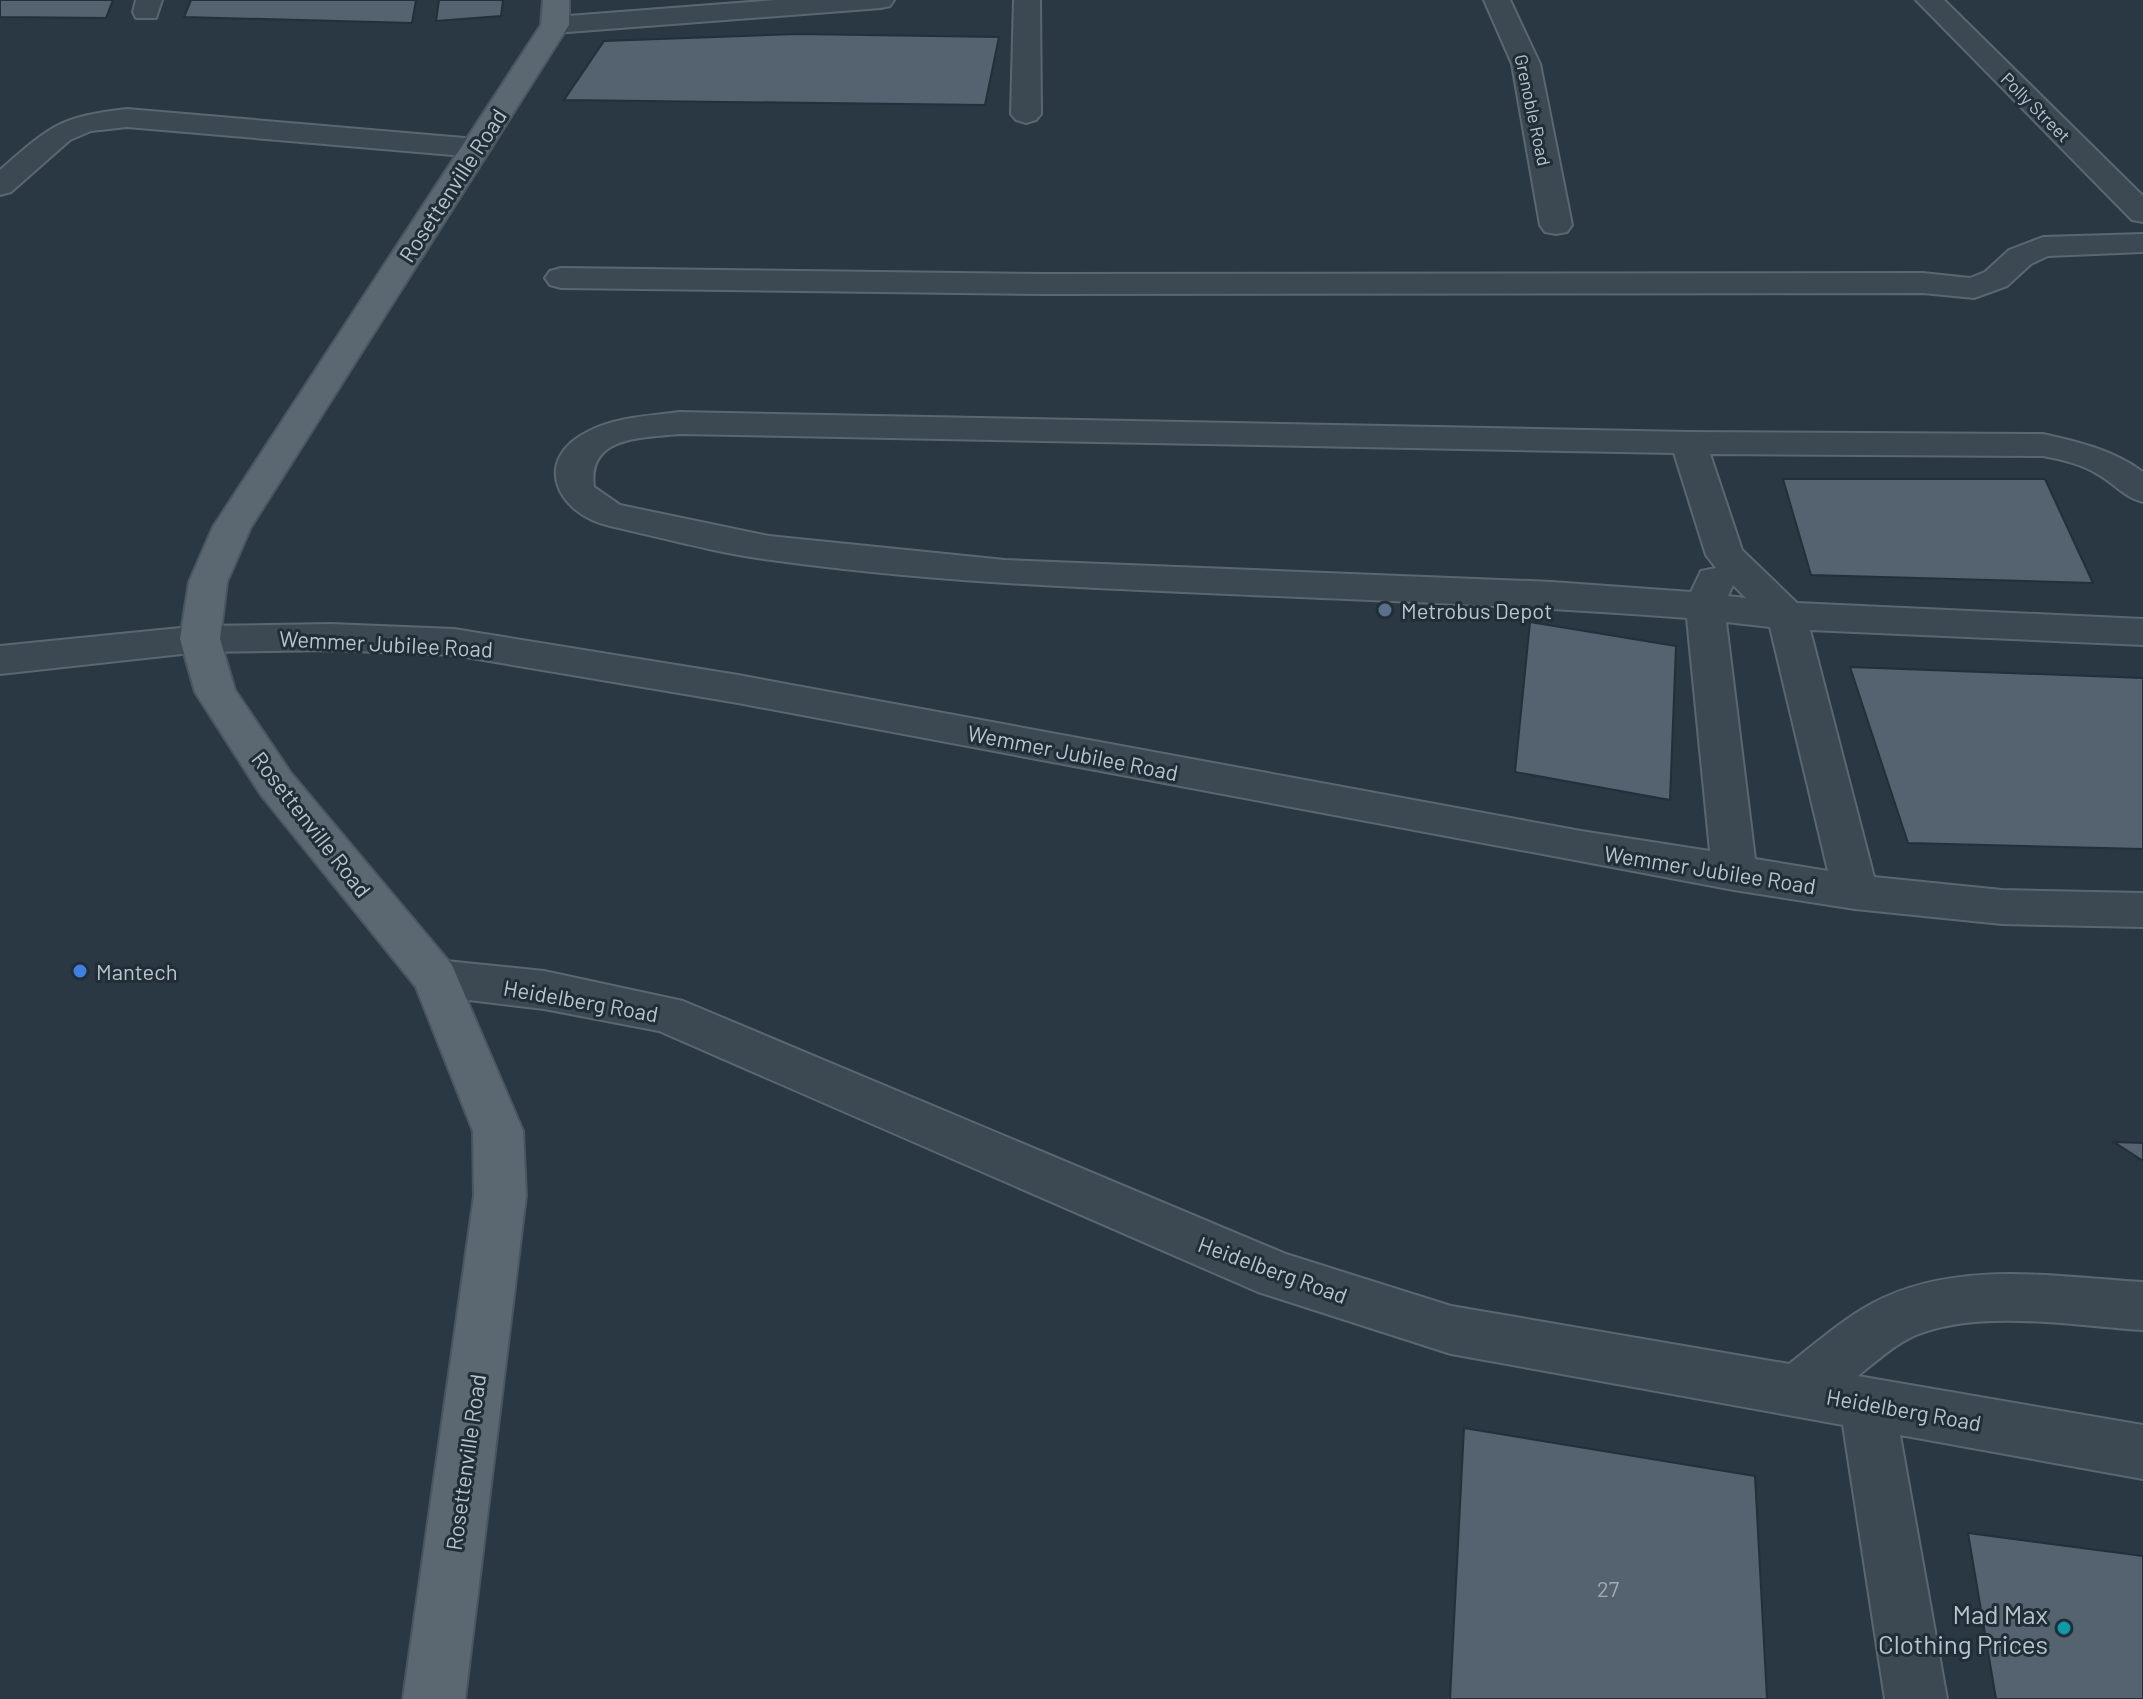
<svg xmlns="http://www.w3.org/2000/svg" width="2143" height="1699" viewBox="0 0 2143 1699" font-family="Barlow,sans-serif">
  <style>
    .building { fill: #54636f; stroke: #23303a; stroke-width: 2 }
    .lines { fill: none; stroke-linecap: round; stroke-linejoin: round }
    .minor-casing { stroke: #5b6770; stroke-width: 4 }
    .major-casing { stroke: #49555f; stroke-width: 4 }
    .minor { fill: #3d4952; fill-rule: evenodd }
    .major { fill: #5b6872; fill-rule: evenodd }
    .service-dot { fill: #5c6f8a; stroke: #212e38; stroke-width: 3 }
    .shop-dot { fill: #3f7fe0; stroke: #212e38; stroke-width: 3 }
    .culture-dot { fill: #0f9aa8; stroke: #212e38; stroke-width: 3 }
    .labels { text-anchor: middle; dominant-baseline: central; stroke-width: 6; stroke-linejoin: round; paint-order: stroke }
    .far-street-label { font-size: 18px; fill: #bac4cc; stroke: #212e38 }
    .street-label { font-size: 22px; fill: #bac4cc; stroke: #212e38 }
    .poi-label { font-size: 22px; fill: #bac4cc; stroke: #212e38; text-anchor: start }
    .near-number-label { font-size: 22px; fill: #a0acb5 }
    .near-poi-label { font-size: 26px; fill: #bac4cc; stroke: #212e38; text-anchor: end }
  </style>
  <rect width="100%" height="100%" fill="#293842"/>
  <path class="building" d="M 0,0 L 113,0 L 106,18 L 0,17 Z
    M 191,0 L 416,0 L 412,23 L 184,17 Z
    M 439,0 L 503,0 L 501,16 L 436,21 Z
    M 797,34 L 999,37 L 985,105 L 564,100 L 604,41 Z
    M 1783,479 L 2045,479 L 2093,583 L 1811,575 Z
    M 1530,622 L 1676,646 L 1670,800 L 1515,772 Z
    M 1850,667 L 2143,678 L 2143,849 L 1908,843 Z
    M 2114,1142 L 2143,1143 L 2143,1161 Z
    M 1464,1428 L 1755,1476 L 1767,1699 L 1450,1699 Z
    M 1968,1533 L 2143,1556 L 2143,1699 L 1996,1699 Z"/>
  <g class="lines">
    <g class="minor-casing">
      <path id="minor" d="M 136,0 L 162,0 L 156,18 L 136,18 L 133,12 Z
        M 776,0 L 894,0 L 890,6 L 881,8 L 555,33 L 545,31 L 541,25 L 545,19 L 555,17 Z
        M 1014,0 L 1040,0 L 1041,114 L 1036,120 L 1026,123 L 1016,120 L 1011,114 Z
        M 1484,0 L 1510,0 L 1540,64 L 1572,225 L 1567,232 L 1556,234 L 1545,232 L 1540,225 L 1512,64 Z
        M 1916,0 L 1944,0 L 2143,196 L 2143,222 L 2132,220 Z
        M 127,109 L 476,139 L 486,142 L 491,148 L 486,154 L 476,157 L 127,127 L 91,131 L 70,140 L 11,192 L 0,195 L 0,170 C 51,126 58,117 127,109 Z
        M 2143,234 L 2143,252 L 2048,256 L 2031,264 L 2007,286 L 1974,298 L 1923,293 L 1043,294 L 561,288 L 550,285 L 545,278 L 550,271 L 561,268 L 1043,274 L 1923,273 L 1970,278 L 1985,272 L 2009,250 L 2043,237 Z
        M 679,412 L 1689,432 L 2043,434 C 2079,442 2113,450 2143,472 L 2143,502 C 2125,498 2115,484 2099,475 C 2082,464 2063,460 2043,456 L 1710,454 L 1742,550 L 1797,603 L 2143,619 L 2143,645 L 1810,630 L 1874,877 L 2002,890 L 2143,893 L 2143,927 L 2002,924 L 1855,909 L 1734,890 L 738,703 L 454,655 L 331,650 L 200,652 L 0,674 L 0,646 L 200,626 L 331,624 L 454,629 L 738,675 L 1581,831 L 1710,851 L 1687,618 C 1526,606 1366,600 1205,593 C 1060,587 915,580 771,560 C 717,553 663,538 610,526 C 556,514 531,459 589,431 C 616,417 649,416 679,412 ZM 679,434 L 1674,453 L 1706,555 L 1716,568 L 1701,571 L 1691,592 L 1552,582 L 1005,560 L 769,536 L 620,505 L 594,487 C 587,436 642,438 679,434 ZM 1733,585 L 1746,598 L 1728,596 ZM 1726,622 L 1770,627 L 1828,871 L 1755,859 Z
        M 436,960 L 544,971 L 683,1001 L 1286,1254 L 1451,1306 L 1789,1364 C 1816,1343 1843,1319 1873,1303 C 1956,1259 2054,1277 2143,1282 L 2143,1330 C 2076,1326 1988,1310 1924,1332 C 1899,1340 1878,1360 1858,1376 L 2143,1425 L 2143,1479 L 1900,1435 L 1947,1699 L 1885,1699 L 1843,1425 L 1451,1354 L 1258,1292 L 659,1031 L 544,1009 L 436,996 L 420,991 L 413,978 L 420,965 Z"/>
    </g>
    <g class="major-casing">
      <path id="major" d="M 543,0 L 569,0 L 569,25 L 251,527 L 227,582 L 220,639 L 235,690 L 291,773 L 452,965 L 523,1131 L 526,1196 L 465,1699 L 403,1699 L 474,1196 L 473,1131 L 416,987 L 261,795 L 195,692 L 180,639 L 189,582 L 213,527 L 541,25 Z"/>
    </g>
    <use href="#minor" class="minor"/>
    <use href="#major" class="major"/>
  </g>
  <circle class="service-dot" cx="1385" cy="610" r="8"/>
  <circle class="shop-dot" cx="80" cy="971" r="8"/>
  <circle class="culture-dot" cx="2064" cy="1628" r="8"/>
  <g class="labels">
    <g class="far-street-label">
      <text transform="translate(2036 107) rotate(45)">Polly Street</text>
      <text transform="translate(1533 110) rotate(78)">Grenoble Road</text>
    </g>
    <g class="street-label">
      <text transform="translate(452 185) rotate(-57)">Rosettenville Road</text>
      <text transform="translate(386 643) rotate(3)">Wemmer Jubilee Road</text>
      <text transform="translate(1073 752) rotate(11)">Wemmer Jubilee Road</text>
      <text transform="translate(312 824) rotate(52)">Rosettenville Road</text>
      <text transform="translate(1710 869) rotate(9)">Wemmer Jubilee Road</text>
      <text transform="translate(581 1000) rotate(10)">Heidelberg Road</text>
      <text transform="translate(1273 1269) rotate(20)">Heidelberg Road</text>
      <text transform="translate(1904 1409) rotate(10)">Heidelberg Road</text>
      <text transform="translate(465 1462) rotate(-82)">Rosettenville Road</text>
    </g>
    <g class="poi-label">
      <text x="1401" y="610">Metrobus Depot</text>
      <text x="96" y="971">Mantech</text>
    </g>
    <g class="near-number-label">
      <text x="1608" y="1588">27</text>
    </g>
    <g class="near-poi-label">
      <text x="2048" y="1613">Mad Max<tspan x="2048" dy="30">Clothing Prices</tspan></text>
    </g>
  </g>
</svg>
